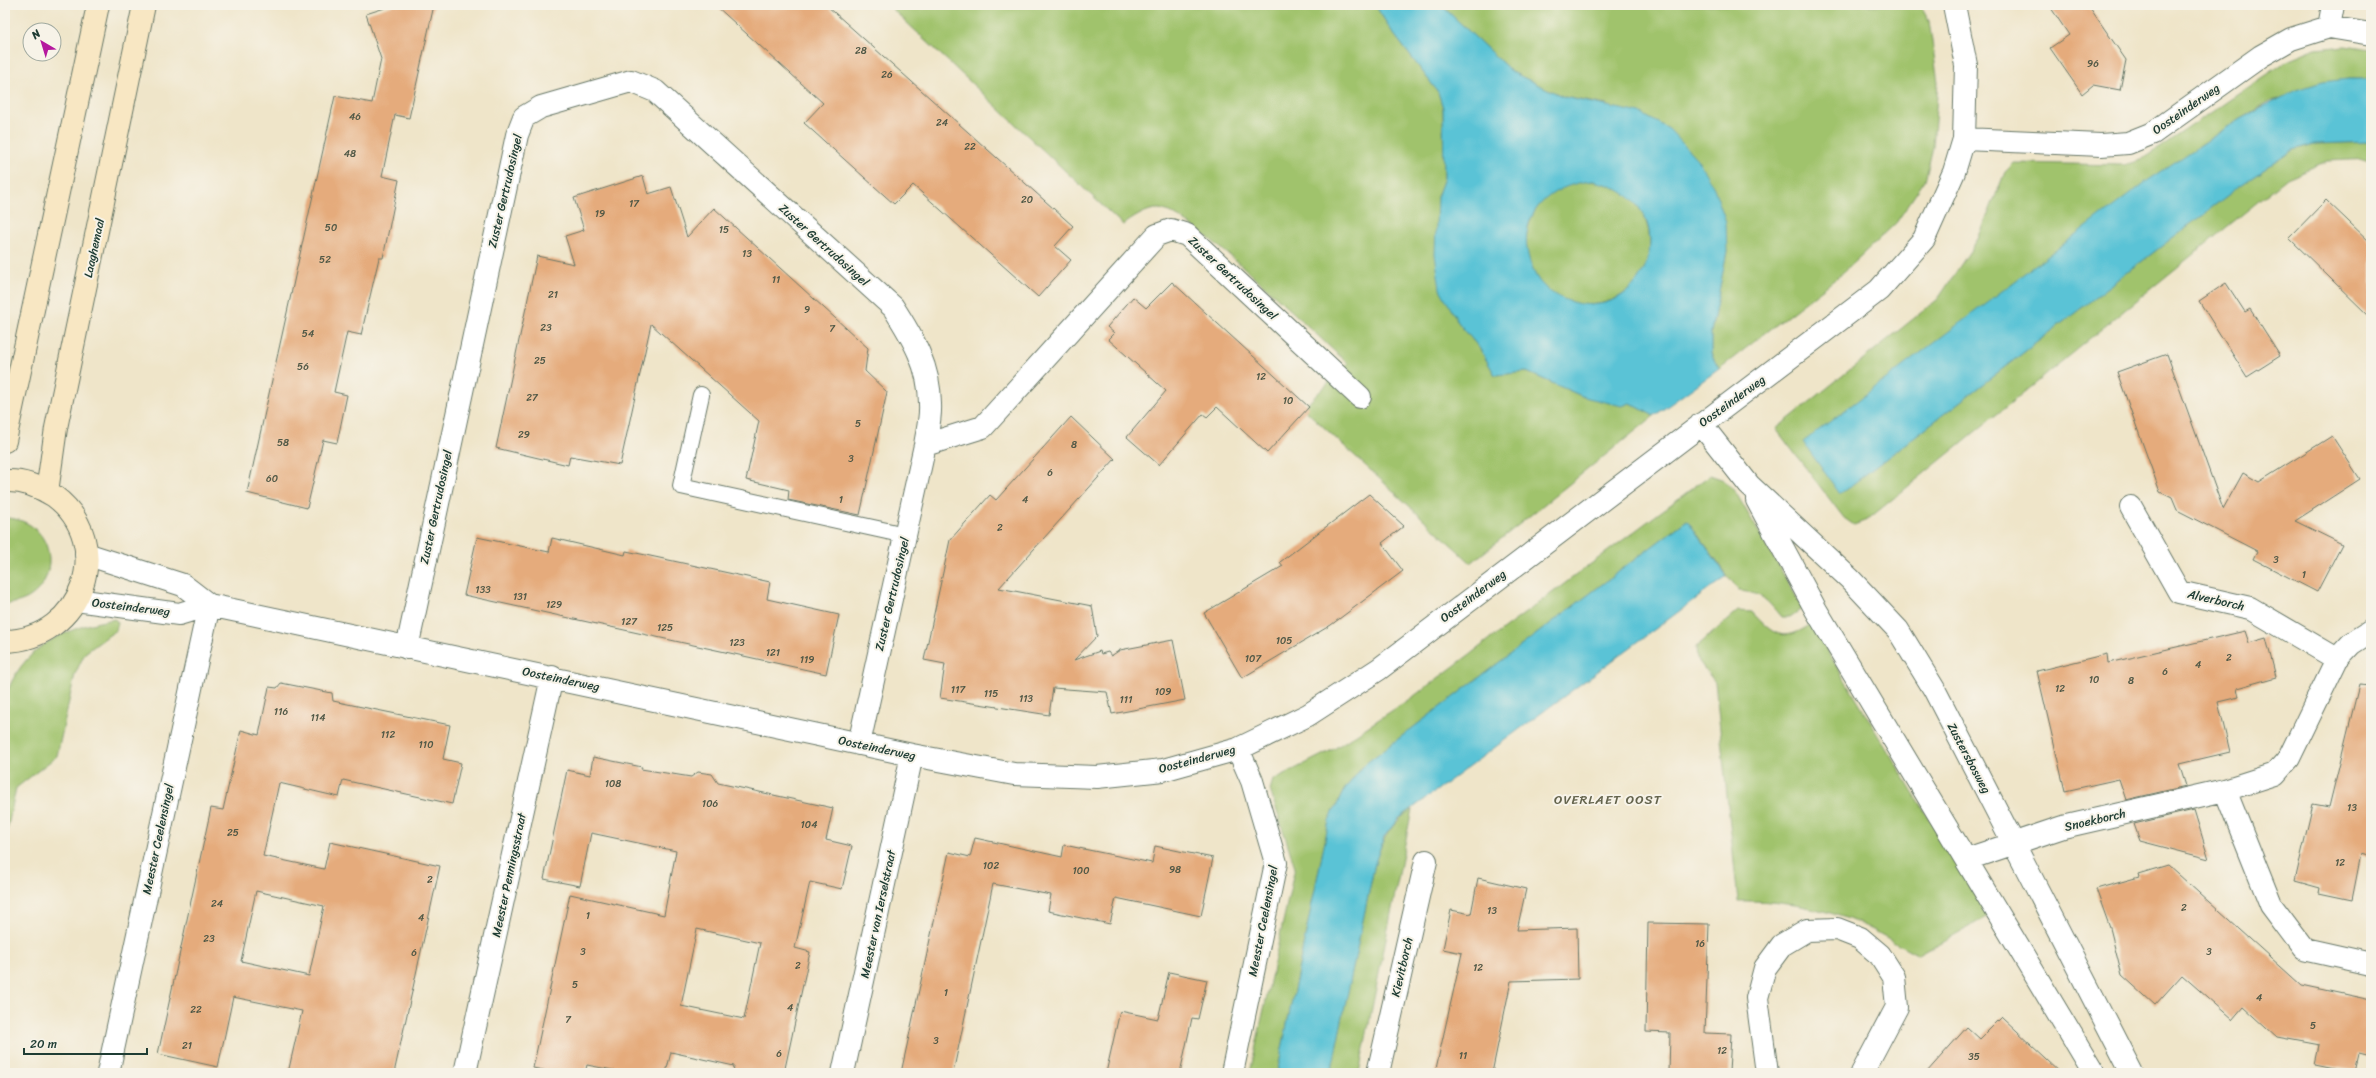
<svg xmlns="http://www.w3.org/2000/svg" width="2376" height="1078" viewBox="0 0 2376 1078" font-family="Sriracha,sans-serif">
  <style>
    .green { fill: #a0c36c; stroke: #608050 }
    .water { fill: #5ac3d6; stroke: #3c8085; fill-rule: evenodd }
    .building { fill: #e5ab7b; fill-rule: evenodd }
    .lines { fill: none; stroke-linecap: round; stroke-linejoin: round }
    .lane-casing { stroke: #687868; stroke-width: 18 }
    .street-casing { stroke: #687868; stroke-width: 24 }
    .secondary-casing { stroke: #687868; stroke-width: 24 }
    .lane { stroke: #fff; stroke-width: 16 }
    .street { stroke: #fff; stroke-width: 22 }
    .secondary { stroke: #f8e7c3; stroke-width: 22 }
    .labels { text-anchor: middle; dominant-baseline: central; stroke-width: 4; stroke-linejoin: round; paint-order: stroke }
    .number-label { font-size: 10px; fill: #505846 }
    .street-label { font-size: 12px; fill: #1f3d34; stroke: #f7f3e8 }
    .neighbourhood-label { font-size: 13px; letter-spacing: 1px; fill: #64644d; stroke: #f7f3e8 }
  </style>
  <rect width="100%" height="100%" fill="#f7f3e8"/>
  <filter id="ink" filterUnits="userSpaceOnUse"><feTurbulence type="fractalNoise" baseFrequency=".025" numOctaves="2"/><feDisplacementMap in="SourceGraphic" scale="8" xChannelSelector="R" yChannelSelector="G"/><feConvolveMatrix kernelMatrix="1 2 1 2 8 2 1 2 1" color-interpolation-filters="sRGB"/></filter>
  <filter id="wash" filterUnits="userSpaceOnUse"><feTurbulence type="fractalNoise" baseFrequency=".012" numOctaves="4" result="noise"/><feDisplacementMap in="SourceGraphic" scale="16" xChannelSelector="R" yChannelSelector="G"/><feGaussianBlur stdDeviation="0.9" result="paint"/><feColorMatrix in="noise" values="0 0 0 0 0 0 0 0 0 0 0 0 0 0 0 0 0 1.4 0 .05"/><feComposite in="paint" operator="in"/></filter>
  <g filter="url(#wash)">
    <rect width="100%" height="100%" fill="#efe5c9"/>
    <path class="green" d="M 888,5 L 1375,5 L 1393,33 L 1438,92 L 1443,108 L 1444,178 L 1437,197 L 1458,322 L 1480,349 L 1495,375 L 1527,372 L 1584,397 L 1630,403 L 1654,416 L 1471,563 L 1303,408 L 1348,364 C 1316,335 1193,212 1159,209 C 1147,208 1132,219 1123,225 Z
      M 1441,5 L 1920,5 L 1929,21 L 1938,82 L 1933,147 L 1925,180 L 1896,223 L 1838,277 L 1719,369 L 1711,354 L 1711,332 L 1727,251 L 1607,105 L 1564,97 L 1512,72 Z
      M 2345,46 L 2371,50 L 2371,79 L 2348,79 L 2271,101 L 2241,118 L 2199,146 L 1840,494 L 2241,185 L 2293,150 L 2314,144 L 2371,142 L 2371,159 L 2327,161 L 2287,178 L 1867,520 L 1854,525 L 1844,518 L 1776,429 L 1938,299 L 1978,239 L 2005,172 L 2014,163 L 2124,165 L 2141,160 L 2287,61 L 2316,49 Z
      M1526 243a62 62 0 1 1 124 0a62 62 0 1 1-124 0Z
      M 1710,475 L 1724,480 L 1736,493 L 1803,608 L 1790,617 L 1781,617 C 1767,600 1762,593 1739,591 L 1687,520 L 1365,764 L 1344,790 L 1329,821 L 1277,1073 L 1250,1073 L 1295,867 L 1270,790 L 1273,780 L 1334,749 L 1414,696 Z
      M 5,518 C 63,519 64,601 6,604 Z
      M 1738,611 L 1752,612 C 1772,634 1783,644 1811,624 L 1988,916 L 1919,955 C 1903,947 1888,938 1873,930 C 1833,909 1782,900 1738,901 L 1715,682 L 1697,659 L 1696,647 Z
      M 115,619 L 118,623 L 116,630 L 85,653 L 75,674 L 57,756 L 16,788 L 5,840 L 5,699 C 20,647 66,627 115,619 Z
      M 1412,809 L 1359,1073 L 1331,1073 L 1375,863 C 1383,838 1390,825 1412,809 Z"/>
    <path class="water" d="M 1375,5 L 1441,5 L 1512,72 L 1564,97 L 1640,113 L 1669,129 L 1697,159 L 1714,188 L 1726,222 L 1727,251 L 1711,332 L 1711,354 L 1719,369 L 1654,416 L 1630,403 L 1622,406 L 1584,397 L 1527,372 L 1495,375 L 1480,349 L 1458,322 L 1440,289 L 1435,254 L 1437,197 L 1444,178 L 1443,108 L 1438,92 L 1393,33 ZM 1593,181 C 1689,200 1651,324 1572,302 C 1558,298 1543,289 1536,276 C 1510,226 1540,185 1593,181 Z
      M 2348,79 L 2371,79 L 2371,142 L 2314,144 L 2293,150 L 2241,185 L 1840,494 L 1803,442 L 2147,181 L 2241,118 L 2297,90 L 2322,82 Z
      M 1687,520 L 1727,576 L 1398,819 L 1384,837 L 1375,863 L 1331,1073 L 1277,1073 L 1329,821 L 1344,790 L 1365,764 Z"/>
    <g id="blocks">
      <path class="building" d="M 394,5 L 434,5 L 409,118 L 395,115 L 382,176 L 399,180 L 383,258 L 379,258 L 361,335 L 347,332 L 334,392 L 347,395 L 337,443 L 323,440 L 307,508 L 247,493 L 335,96 L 372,103 L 381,59 L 366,14 Z
        M 715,5 L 826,5 L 1073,226 L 1055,246 L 1071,260 L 1038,297 L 913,185 L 894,204 L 804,123 L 823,103 Z
        M 2049,5 L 2088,5 L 2126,60 L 2120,90 L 2093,85 L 2082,94 L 2050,48 L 2069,35 Z
        M 643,176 L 648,194 L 671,187 L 687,237 L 714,208 L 868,348 L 865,371 L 887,392 L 860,515 L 788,500 L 789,490 L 746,480 L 759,421 L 651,324 L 620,465 L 570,456 L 568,465 L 496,448 L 537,256 L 574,264 L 565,236 L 584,230 L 574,198 Z
        M 2326,200 L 2371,243 L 2371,318 L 2289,238 Z
        M 1172,282 L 1309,407 L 1267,453 L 1217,407 L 1207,417 L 1203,414 L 1159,465 L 1127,437 L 1166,391 L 1108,339 L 1114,333 L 1107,327 L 1133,297 L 1146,308 Z
        M 2226,283 L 2245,312 L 2250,309 L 2280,356 L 2247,377 L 2199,301 Z
        M 2167,354 L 2223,509 L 2243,473 L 2259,482 L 2332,436 L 2360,479 L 2295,521 L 2342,544 L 2317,592 L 2253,559 L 2257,551 L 2177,510 L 2172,498 L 2160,492 L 2117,372 Z
        M 1071,417 L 1115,459 L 999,588 L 1092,606 L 1097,636 L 1074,660 L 1100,651 L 1101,654 L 1108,652 L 1111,656 L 1120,650 L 1173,640 L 1185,700 L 1112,714 L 1107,692 L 1053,688 L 1049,715 L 940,698 L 945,664 L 924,660 L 950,540 L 990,495 L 996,500 Z
        M 1369,494 L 1404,526 L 1382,543 L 1403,571 L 1331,625 L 1242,678 L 1204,613 L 1283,566 L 1280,562 Z
        M 477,537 L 549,552 L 552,538 L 625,555 L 626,551 L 641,554 L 770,582 L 767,599 L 839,615 L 826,674 L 464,595 Z
        M 2245,631 L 2249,643 L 2266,638 L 2276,677 L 2237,688 L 2239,697 L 2218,702 L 2230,752 L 2179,764 L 2186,786 L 2126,800 L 2119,779 L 2065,791 L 2037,671 L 2107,654 L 2108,663 Z
        M 281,683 L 332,693 L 333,701 L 450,725 L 443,759 L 461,763 L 452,804 L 343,780 L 339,797 L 279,783 L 263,856 L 324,869 L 330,842 L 440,866 L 394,1073 L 288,1073 L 302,1011 L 233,997 L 218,1067 L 158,1054 L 211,808 L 223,810 L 241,730 L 259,735 L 269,687 L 277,688 ZM 256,891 L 324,906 L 309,976 L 241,961 Z
        M 2359,685 L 2371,686 L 2371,857 L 2361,854 L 2352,900 L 2319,893 L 2320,888 L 2295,881 L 2313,804 L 2329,807 Z
        M 593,757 L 642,767 L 641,769 L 691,777 L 698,772 L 712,774 L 718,783 L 833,808 L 826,840 L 852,846 L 842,889 L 810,882 L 795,948 L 810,952 L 784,1073 L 733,1073 L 734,1066 L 671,1052 L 666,1073 L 628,1073 L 587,1065 L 585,1073 L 557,1073 L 533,1068 L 570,894 L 664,915 L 676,851 L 591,833 L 580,886 L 544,879 L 567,770 L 590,775 ZM 697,929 L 760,943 L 744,1019 L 681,1006 Z
        M 2194,810 L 2209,859 L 2140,841 L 2134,824 Z
        M 975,838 L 1062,857 L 1064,845 L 1152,863 L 1155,846 L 1213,858 L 1201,916 L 1116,898 L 1110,924 L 1048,911 L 1051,895 L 993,884 L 953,1073 L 901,1073 L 949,852 L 970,857 Z
        M 2168,865 L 2301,985 L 2371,1000 L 2371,1057 L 2359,1054 L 2355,1071 L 2316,1063 L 2320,1045 L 2277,1037 L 2243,1006 L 2232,1019 L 2182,975 L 2155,1005 L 2122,975 L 2110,928 L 2096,889 L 2139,877 L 2138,874 Z
        M 1478,878 L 1526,889 L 1517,930 L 1577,928 L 1578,979 L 1511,981 L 1492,1073 L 1435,1073 L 1462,953 L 1443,949 L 1447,929 L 1451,910 L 1471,914 Z
        M 1648,923 L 1709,924 L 1705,1033 L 1731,1034 L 1729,1073 L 1669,1073 L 1670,1033 L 1646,1032 Z
        M 1169,972 L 1207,980 L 1198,1019 L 1192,1018 L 1180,1073 L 1106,1073 L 1120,1011 L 1158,1019 Z
        M 2002,1017 L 2062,1073 L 1926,1073 L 1967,1027 L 1980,1039 Z"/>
    </g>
  </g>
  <g filter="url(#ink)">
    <use href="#blocks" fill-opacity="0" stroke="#687868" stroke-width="1"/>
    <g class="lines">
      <g class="lane-casing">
        <path id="lane" d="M 701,395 L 681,486 L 905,535"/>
      </g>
      <g class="street-casing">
        <path id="street" d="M 2329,27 L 2333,5
          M 1964,139 L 2101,145 L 2128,143 L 2153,133 L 2261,56 L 2291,39 L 2329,27 L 2371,34
          M 1701,424 L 1749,485 L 1850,579 L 1898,630 L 1934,689 L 2132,1073
          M 925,445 L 983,427 L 1157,235 L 1171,230 L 1187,235 L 1360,397
          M 1757,500 L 1816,610 L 2094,1073
          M 2131,507 L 2179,592 L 2250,608 L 2337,659
          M 86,554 L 183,585 L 209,605 L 912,755 L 1014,774 L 1097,777 L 1163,770 L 1238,749 L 1308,715 L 1379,669 L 1879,290 L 1924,239 L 1954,172 L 1964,139 L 1966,65 L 1954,5
          M 76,600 L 179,614 L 209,605
          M 407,648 L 517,135 L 524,117 L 541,107 L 631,81 L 655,91 L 893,307 C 913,338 930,367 930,404 C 931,418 927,432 925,445 L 859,744
          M 2225,790 L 2271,905 L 2304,949 L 2371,964
          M 1967,859 L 2063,827 L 2225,790 L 2275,774 L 2289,758 L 2337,659 L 2351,644 L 2371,631
          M 108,1073 L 209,605
          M 465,1073 L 552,677
          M 843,1073 L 912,755
          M 1232,1073 L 1276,863 L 1252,781 L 1238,749
          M 1378,1073 L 1426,861
          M 1767,1073 L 1757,998 L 1765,968 L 1782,945 L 1807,930 L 1837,929 L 1860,938 L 1880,955 L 1894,977 L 1897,1007 L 1862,1073"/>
      </g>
      <g class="secondary-casing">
        <path id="secondary" d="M 5,441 L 98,5
          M 5,481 C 22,480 40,487 54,496 C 117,543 82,640 5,641
          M 47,492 L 56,428 L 144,5"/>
      </g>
      <use href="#lane" class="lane"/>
      <use href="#street" class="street"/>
      <use href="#secondary" class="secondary"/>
    </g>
  </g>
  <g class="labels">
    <g class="number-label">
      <text x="861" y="51">28</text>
      <text x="2093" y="64">96</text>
      <text x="887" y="75">26</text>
      <text x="355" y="117">46</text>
      <text x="942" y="123">24</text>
      <text x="970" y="147">22</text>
      <text x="350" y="154">48</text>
      <text x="1027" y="200">20</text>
      <text x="634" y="204">17</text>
      <text x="600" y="214">19</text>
      <text x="331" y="228">50</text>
      <text x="724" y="230">15</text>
      <text x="747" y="254">13</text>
      <text x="325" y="260">52</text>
      <text x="776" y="280">11</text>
      <text x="553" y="295">21</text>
      <text x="807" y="310">9</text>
      <text x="546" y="328">23</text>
      <text x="832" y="329">7</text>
      <text x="308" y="334">54</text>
      <text x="540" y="361">25</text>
      <text x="303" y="367">56</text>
      <text x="1261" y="377">12</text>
      <text x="532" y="398">27</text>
      <text x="1288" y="401">10</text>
      <text x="858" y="424">5</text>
      <text x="524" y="435">29</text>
      <text x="283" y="443">58</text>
      <text x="1074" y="445">8</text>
      <text x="851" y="459">3</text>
      <text x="1050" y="473">6</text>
      <text x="272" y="479">60</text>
      <text x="841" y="500">1</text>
      <text x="1025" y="500">4</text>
      <text x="1000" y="528">2</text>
      <text x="2276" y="560">3</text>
      <text x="2304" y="575">1</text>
      <text x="483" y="590">133</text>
      <text x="520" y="597">131</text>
      <text x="554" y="605">129</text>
      <text x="629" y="622">127</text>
      <text x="665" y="628">125</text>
      <text x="1284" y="641">105</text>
      <text x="737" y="643">123</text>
      <text x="773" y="653">121</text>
      <text x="2229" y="658">2</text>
      <text x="1253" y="659">107</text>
      <text x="807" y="660">119</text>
      <text x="2198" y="665">4</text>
      <text x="2165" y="672">6</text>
      <text x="2094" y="680">10</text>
      <text x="2131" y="681">8</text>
      <text x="2060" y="689">12</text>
      <text x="958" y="690">117</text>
      <text x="1163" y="692">109</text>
      <text x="991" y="694">115</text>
      <text x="1026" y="699">113</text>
      <text x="1126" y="700">111</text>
      <text x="281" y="712">116</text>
      <text x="318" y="718">114</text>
      <text x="388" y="735">112</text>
      <text x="426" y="745">110</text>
      <text x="613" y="784">108</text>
      <text x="710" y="804">106</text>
      <text x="2352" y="808">13</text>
      <text x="809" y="825">104</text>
      <text x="233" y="833">25</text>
      <text x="2340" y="863">12</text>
      <text x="991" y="866">102</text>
      <text x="1175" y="870">98</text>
      <text x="1081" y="871">100</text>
      <text x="430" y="880">2</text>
      <text x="217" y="904">24</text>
      <text x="2184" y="908">2</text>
      <text x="1492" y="911">13</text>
      <text x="588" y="916">1</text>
      <text x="421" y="918">4</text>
      <text x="209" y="939">23</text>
      <text x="1700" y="944">16</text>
      <text x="583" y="952">3</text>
      <text x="2209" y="952">3</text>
      <text x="414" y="953">6</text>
      <text x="798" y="966">2</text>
      <text x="1478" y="968">12</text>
      <text x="575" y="985">5</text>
      <text x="946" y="993">1</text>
      <text x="2259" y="998">4</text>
      <text x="790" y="1008">4</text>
      <text x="196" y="1010">22</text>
      <text x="568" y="1020">7</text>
      <text x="2313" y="1026">5</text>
      <text x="936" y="1041">3</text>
      <text x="187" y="1046">21</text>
      <text x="1722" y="1051">12</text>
      <text x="779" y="1054">6</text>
      <text x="1463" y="1056">11</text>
      <text x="1974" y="1057">35</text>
    </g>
    <g class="street-label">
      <text transform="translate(2186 109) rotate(-35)">Oosteinderweg</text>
      <text transform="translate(505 191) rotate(-77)">Zuster Gertrudosingel</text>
      <text transform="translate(824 245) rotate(42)">Zuster Gertrudosingel</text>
      <text transform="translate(94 248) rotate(-78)">Laaghemaal</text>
      <text transform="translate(1233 278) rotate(43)">Zuster Gertrudosingel</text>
      <text transform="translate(1732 401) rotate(-36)">Oosteinderweg</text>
      <text transform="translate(436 507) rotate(-78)">Zuster Gertrudosingel</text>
      <text transform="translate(892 594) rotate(-77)">Zuster Gertrudosingel</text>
      <text transform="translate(1473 596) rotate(-37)">Oosteinderweg</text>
      <text transform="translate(2216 600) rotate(13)">Alverborch</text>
      <text transform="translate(131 607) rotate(7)">Oosteinderweg</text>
      <text transform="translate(561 679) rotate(12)">Oosteinderweg</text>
      <text transform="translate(877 748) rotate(12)">Oosteinderweg</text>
      <text transform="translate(1969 758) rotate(62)">Zustersbosweg</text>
      <text transform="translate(1197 759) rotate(-15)">Oosteinderweg</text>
      <text transform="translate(2095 820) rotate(-13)">Snoekborch</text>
      <text transform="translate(158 839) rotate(-78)">Meester Ceelensingel</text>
      <text transform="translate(509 875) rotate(-78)">Meester Penningsstraat</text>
      <text transform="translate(878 914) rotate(-78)">Meester van Ierselstraat</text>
      <text transform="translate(1263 921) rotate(-79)">Meester Ceelensingel</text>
      <text transform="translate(1402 967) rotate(-77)">Kievitborch</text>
    </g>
    <g class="neighbourhood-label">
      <text x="1608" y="799">OVERLAET OOST</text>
    </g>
  </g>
  <rect width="2376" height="1078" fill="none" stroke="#f7f3e8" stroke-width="20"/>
  <g transform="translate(42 42) rotate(322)"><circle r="19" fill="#f7f3e8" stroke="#a1aaa0"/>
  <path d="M0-3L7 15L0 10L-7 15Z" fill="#b5179e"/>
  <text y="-6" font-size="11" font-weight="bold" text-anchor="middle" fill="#1f3d34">N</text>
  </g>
  <path d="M24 1048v6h123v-6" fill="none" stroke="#1f3d34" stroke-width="2"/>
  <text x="30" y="1048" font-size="12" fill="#1f3d34" stroke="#f7f3e8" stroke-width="3" paint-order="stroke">20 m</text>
</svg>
